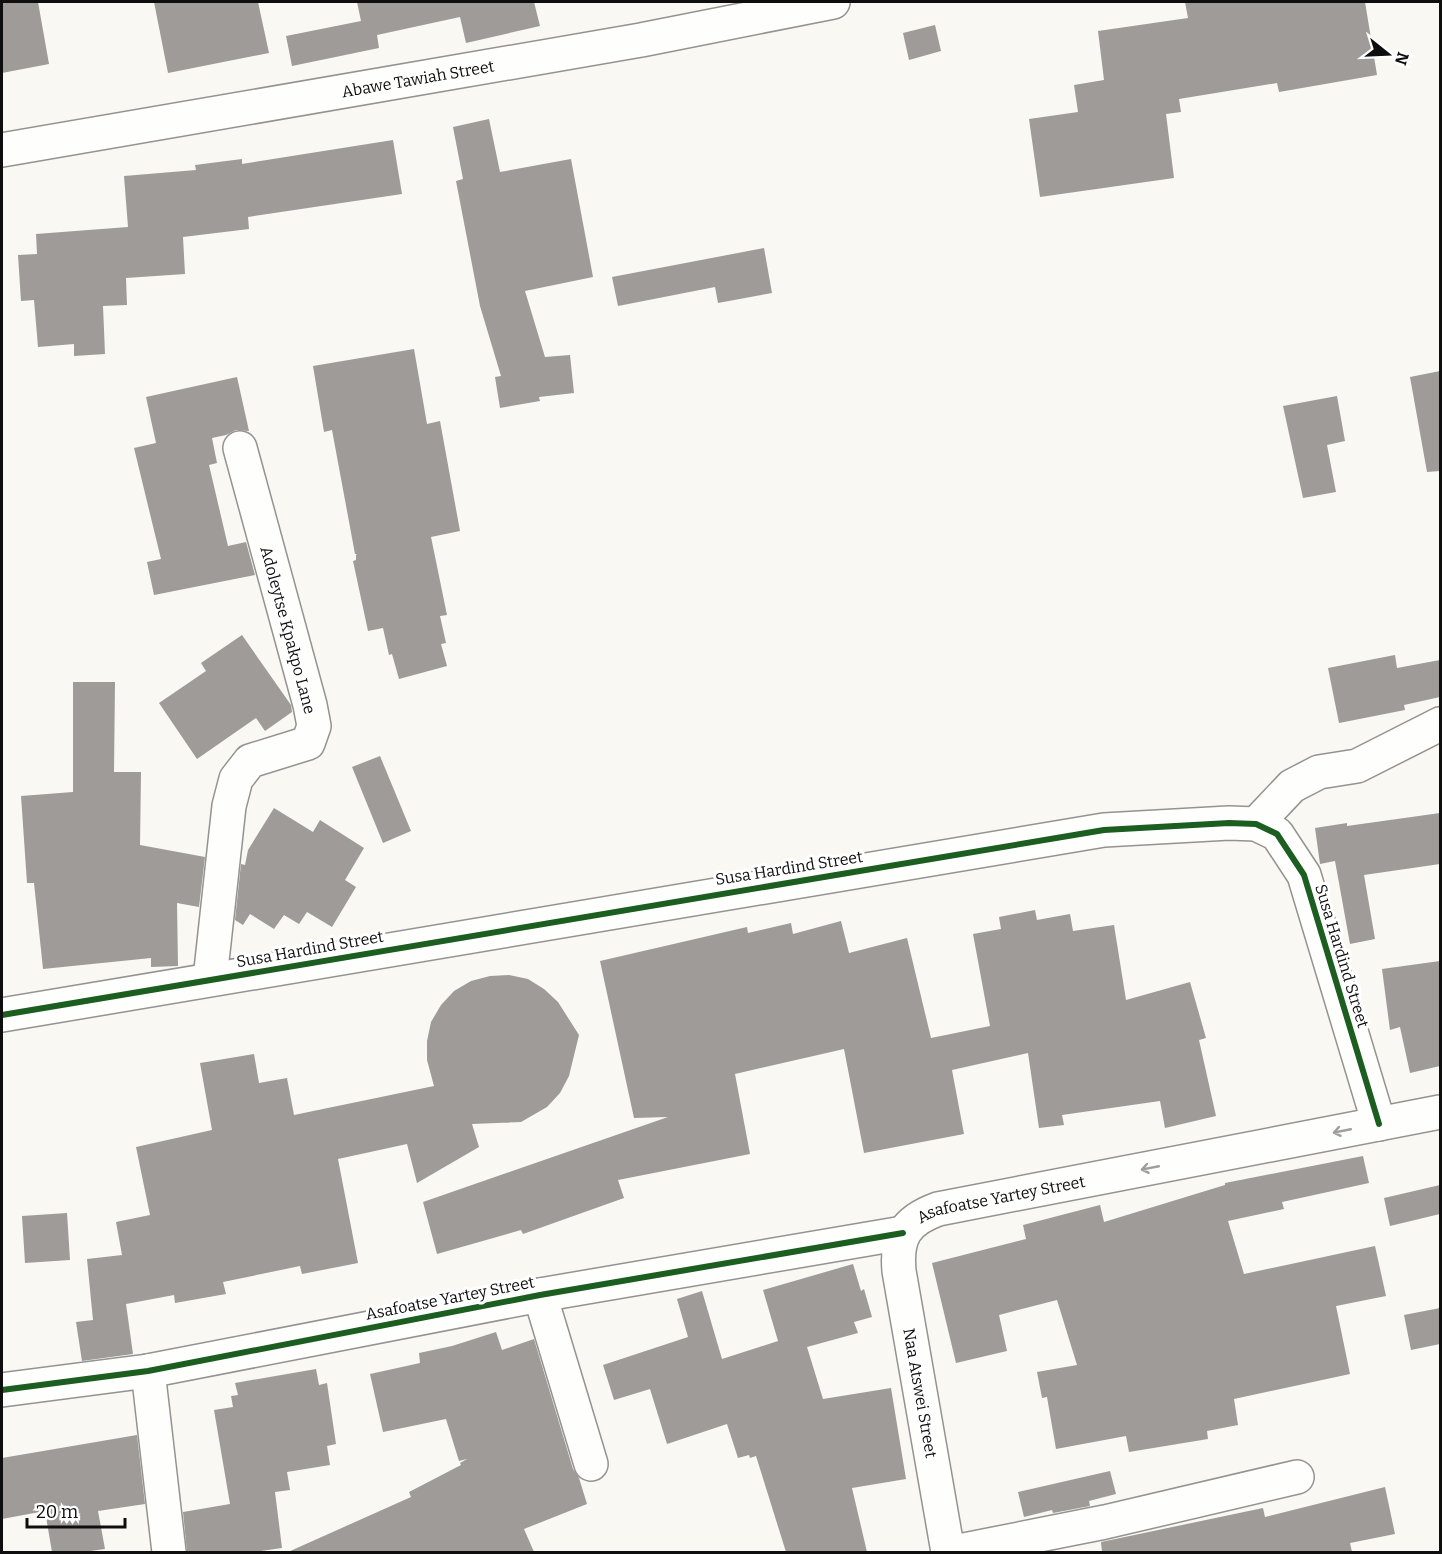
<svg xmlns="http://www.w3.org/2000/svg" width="1442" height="1554" viewBox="0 0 1442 1554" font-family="Bitter,serif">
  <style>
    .building { fill: #9e9b98 }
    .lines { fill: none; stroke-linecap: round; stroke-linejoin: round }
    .minor-casing { stroke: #949391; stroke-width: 36 }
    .minor { stroke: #fefefd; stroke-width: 33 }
    .cycleway-casing { stroke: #fff; stroke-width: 10 }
    .cycleway { stroke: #1b5e20; stroke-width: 6 }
    .oneway { stroke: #9e9e9d }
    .labels { text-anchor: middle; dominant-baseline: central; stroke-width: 6; stroke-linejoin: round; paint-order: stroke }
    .street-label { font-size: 16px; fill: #0e0e0e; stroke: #fff }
  </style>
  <rect width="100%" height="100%" fill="#faf8f3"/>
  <path class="building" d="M 2,2 L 38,2 L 49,64 L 2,73 Z
    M 154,2 L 258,2 L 269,53 L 168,73 Z
    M 357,2 L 534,2 L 540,26 L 466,43 L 460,17 L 377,35 L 379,48 L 292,66 L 286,36 L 361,21 Z
    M 1185,2 L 1365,2 L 1377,75 L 1279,92 L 1277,83 L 1179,99 L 1181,112 L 1166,114 L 1174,178 L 1040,197 L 1029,119 L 1078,112 L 1074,85 L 1104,80 L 1098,31 L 1188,18 Z
    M 935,25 L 941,51 L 909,60 L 903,33 Z
    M 489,119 L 500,172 L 571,159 L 593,277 L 525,291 L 545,357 L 570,355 L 574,393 L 539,397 L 540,401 L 500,408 L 495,377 L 501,376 L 480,306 L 456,181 L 463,179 L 453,127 Z
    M 393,140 L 402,194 L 248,217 L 249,229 L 183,237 L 185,274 L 126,278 L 127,305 L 103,306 L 105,354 L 74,356 L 74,344 L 38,347 L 34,300 L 21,301 L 18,255 L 37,254 L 36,234 L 128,227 L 124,176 L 196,170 L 195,165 L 242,159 L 242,164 Z
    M 764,248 L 772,293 L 718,303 L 715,287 L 618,306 L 612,277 Z
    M 414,349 L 427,424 L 440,421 L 460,531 L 431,537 L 447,615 L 440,616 L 446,643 L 441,644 L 447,666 L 399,679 L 392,654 L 389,655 L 383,628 L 368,631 L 353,561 L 356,560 L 356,555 L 357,554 L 355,554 L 332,430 L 324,432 L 313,366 Z
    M 1440,371 L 1440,471 L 1427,472 L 1410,377 Z
    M 237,377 L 249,431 L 236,430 L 226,435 L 212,438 L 217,463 L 209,465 L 228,546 L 246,542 L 255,575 L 154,595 L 147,562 L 161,559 L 134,448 L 156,443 L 146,397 Z
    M 1337,396 L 1345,441 L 1327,445 L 1336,492 L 1303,498 L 1283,406 Z
    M 242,635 L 291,705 L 292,712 L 265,731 L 256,718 L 197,759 L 159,703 L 206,671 L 201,663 Z
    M 1395,655 L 1397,668 L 1440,660 L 1440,697 L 1404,705 L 1405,710 L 1339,723 L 1328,668 Z
    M 73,682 L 115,682 L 114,772 L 141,772 L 140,845 L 205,857 L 199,907 L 177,903 L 178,966 L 151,967 L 151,958 L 43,969 L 34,883 L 27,883 L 21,796 L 73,792 Z
    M 380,756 L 411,831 L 383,843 L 352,767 Z
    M 274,808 L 313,832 L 320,820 L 364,848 L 345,880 L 356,887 L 332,927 L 307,912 L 299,924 L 284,915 L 274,929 L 250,914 L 243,925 L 235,920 L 241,864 L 245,865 L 248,850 Z
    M 1440,813 L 1440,864 L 1364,875 L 1375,939 L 1350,944 L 1335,861 L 1320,864 L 1315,828 L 1347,823 L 1347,826 Z
    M 1035,910 L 1037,920 L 1070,914 L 1073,931 L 1114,925 L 1126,1000 L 1190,982 L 1206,1038 L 1199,1040 L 1216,1116 L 1165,1128 L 1160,1101 L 1062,1115 L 1064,1125 L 1039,1128 L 1028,1053 L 952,1070 L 964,1134 L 864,1153 L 844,1049 L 735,1074 L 750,1154 L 618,1180 L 624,1198 L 523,1234 L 521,1230 L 437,1254 L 423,1202 L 668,1117 L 634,1118 L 600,961 L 747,927 L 748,933 L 791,923 L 793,934 L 841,921 L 849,953 L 907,938 L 931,1038 L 990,1026 L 973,934 L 1001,929 L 999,917 Z
    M 1440,961 L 1440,1066 L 1410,1073 L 1400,1027 L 1390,1030 L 1382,969 Z
    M 509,975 L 528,979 L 544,989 L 558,1002 L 579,1035 L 569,1076 L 560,1093 L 547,1107 L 521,1122 L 472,1124 L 479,1147 L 417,1183 L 407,1144 L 338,1159 L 358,1263 L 302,1274 L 300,1266 L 223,1282 L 226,1294 L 175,1303 L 174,1295 L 126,1304 L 133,1354 L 82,1361 L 76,1322 L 93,1320 L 87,1259 L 122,1255 L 116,1222 L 150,1215 L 136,1147 L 212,1130 L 200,1063 L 254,1054 L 259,1083 L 287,1078 L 294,1115 L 434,1086 L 427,1060 L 427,1041 L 431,1022 L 441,1005 L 454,991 L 471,981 L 490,976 Z
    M 1363,1156 L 1369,1183 L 1282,1202 L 1284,1209 L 1228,1221 L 1244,1274 L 1375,1246 L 1386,1296 L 1336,1306 L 1350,1374 L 1234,1399 L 1238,1425 L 1207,1431 L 1208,1439 L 1129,1452 L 1126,1436 L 1056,1449 L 1047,1397 L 1042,1398 L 1037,1372 L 1077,1365 L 1057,1300 L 999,1315 L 1007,1351 L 956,1363 L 932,1263 L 1026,1239 L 1023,1225 L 1100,1205 L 1104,1222 L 1225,1185 L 1225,1183 Z
    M 1440,1185 L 1440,1214 L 1390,1226 L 1384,1198 Z
    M 67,1213 L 70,1260 L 25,1263 L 22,1216 Z
    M 853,1264 L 861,1291 L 864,1289 L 872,1317 L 854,1322 L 858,1333 L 807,1347 L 823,1399 L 891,1388 L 906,1479 L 852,1488 L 867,1552 L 786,1552 L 756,1456 L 750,1458 L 749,1455 L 738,1458 L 727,1424 L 667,1444 L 650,1389 L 614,1400 L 603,1365 L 688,1337 L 677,1299 L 702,1291 L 722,1359 L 778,1341 L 763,1290 Z
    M 1440,1308 L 1440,1344 L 1411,1350 L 1404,1315 Z
    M 496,1332 L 502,1350 L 534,1339 L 573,1469 L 579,1478 L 587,1504 L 524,1529 L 534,1552 L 288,1552 L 411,1497 L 409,1492 L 461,1465 L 460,1463 L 467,1459 L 459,1461 L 446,1419 L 383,1432 L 370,1374 L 420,1363 L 419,1353 L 452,1346 Z
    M 316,1369 L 319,1385 L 327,1383 L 336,1444 L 327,1446 L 330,1465 L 287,1472 L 290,1490 L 275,1492 L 282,1548 L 254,1552 L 187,1552 L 183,1512 L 230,1504 L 214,1410 L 233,1407 L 231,1396 L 238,1395 L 235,1383 Z
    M 137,1435 L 145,1504 L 98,1511 L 105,1549 L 83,1552 L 52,1552 L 45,1511 L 2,1519 L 2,1458 Z
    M 1110,1471 L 1116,1494 L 1089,1501 L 1090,1506 L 1053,1513 L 1052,1510 L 1024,1517 L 1018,1492 Z
    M 1385,1487 L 1395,1534 L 1350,1543 L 1352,1552 L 1102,1552 L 1101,1542 L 1263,1508 L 1265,1517 Z"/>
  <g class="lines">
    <g class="minor-casing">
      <g id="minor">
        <path id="s1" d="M 2,150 L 641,40 L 833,2"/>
        <path d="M 1256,824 L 1292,786 L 1319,772 L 1357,766 L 1440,724"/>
        <path d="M 210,979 L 229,806 L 236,779 L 250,761 L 308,743 L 314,726 L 310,705 L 240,448"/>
        <path d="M 2,1015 L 1104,830 L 1229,823 L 1256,824 L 1277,834 L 1304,875 L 1379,1124"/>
        <path d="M 540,1295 L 591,1464"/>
        <path d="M 148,1371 L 169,1552"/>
        <path d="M 2,1390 L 148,1371 L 540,1295 L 903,1233"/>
        <path id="s2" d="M 948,1552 L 899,1271 C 896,1237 905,1221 938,1209 L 1440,1112"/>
        <path d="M 954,1552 L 1105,1522 L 1297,1477"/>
      </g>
    </g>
    <use href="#minor" class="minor"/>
    <g class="cycleway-casing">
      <path id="cycleway" d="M 2,1015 L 1104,830 L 1229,823 L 1256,824 L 1277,834 L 1304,875 L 1379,1124
        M 2,1390 L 148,1371 L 540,1295 L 903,1233"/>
    </g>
    <use href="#cycleway" class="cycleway"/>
  </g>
  <defs><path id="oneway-shaft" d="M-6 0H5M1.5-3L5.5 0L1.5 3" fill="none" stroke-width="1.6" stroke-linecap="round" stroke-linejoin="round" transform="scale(1.5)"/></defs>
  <g class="oneway">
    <use href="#oneway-shaft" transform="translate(1342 1131) rotate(169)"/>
    <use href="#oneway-shaft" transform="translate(1150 1168) rotate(169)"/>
  </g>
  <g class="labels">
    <g class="street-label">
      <text stroke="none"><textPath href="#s1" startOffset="422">Abawe Tawiah Street</textPath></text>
      <text transform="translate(288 630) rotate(75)">Adoleytse Kpakpo Lane</text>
      <text transform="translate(789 868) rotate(-9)">Susa Hardind Street</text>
      <text transform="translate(310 949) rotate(-10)">Susa Hardind Street</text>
      <text transform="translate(1342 956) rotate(73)">Susa Hardind Street</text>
      <text stroke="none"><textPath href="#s2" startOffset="430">Asafoatse Yartey Street</textPath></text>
      <text transform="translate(450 1298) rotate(-11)">Asafoatse Yartey Street</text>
      <text transform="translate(920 1393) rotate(80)">Naa Atswei Street</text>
    </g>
  </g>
  <rect width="1442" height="1554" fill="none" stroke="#0e0e0e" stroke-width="6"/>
  <g transform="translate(1388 54) rotate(108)" stroke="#ffffff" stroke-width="4.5" paint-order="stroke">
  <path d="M0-4.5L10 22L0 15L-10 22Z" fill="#0e0e0e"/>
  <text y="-9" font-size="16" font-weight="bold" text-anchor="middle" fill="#0e0e0e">N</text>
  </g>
  <path d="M27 1518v9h98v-9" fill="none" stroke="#0e0e0e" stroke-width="3"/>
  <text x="36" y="1518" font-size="18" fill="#0e0e0e" stroke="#ffffff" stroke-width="4.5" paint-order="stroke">20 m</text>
</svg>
